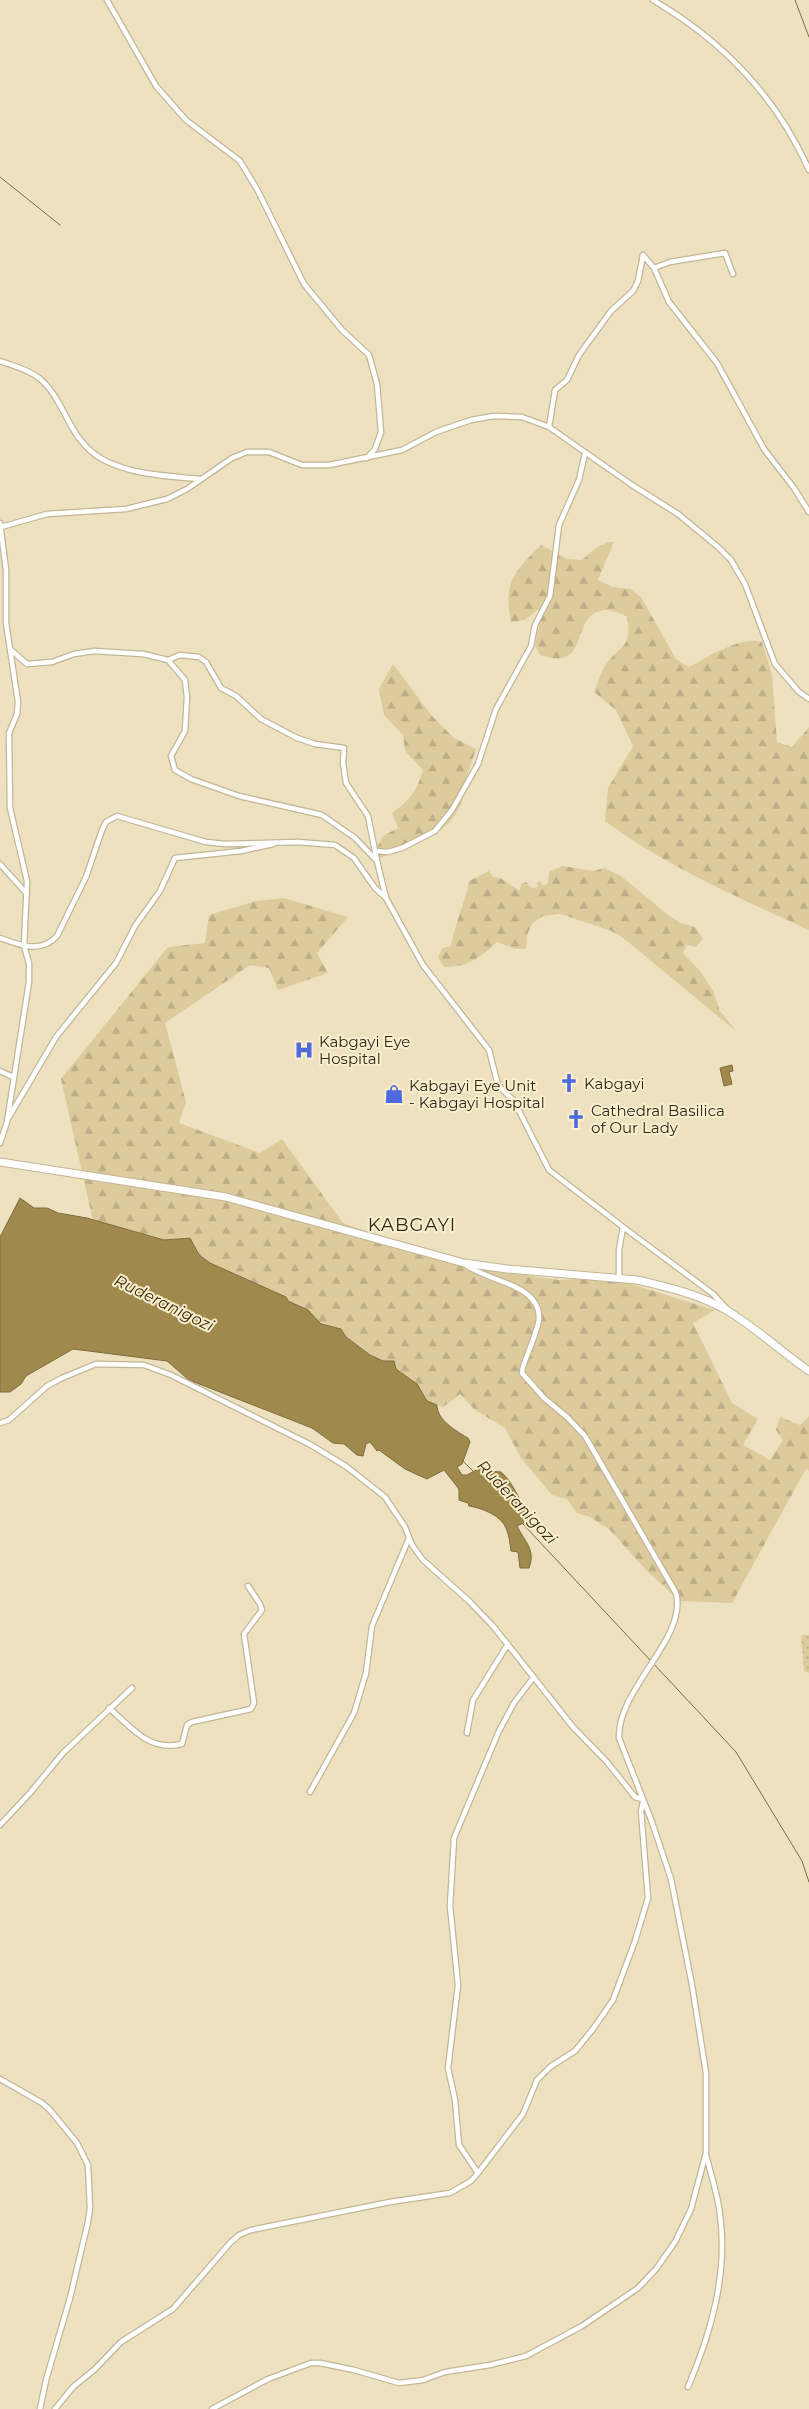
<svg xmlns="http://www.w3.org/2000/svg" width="809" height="2409" viewBox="0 0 809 2409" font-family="Montserrat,sans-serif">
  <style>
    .grass { fill: url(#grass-dots) }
    .forest { fill: url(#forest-firs) }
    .water { fill: #a0894c; stroke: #7e6c3d }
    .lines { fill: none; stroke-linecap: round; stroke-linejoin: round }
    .stream { stroke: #7e6c3d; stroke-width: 1 }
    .minor-casing { stroke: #c2b696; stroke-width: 7 }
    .trunk-casing { stroke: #c2b696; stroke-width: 9 }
    .minor { stroke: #fff; stroke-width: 4.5 }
    .trunk { stroke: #fff; stroke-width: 7 }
    .labels { text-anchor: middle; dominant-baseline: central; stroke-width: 4; stroke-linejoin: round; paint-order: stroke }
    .poi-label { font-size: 15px; fill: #2d281b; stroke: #fbeecd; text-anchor: start }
    .water-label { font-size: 16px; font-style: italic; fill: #382d10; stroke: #fbeecd }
    .quarter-label { font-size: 18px; letter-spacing: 1px; fill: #2d281b; stroke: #fbeecd }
  </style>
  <defs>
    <pattern id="grass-dots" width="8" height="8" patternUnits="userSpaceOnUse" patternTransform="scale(1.25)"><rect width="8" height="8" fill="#ddcb9d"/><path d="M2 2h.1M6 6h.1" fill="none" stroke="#beae87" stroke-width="1.8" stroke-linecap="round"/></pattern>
    <pattern id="forest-firs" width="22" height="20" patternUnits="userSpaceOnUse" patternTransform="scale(1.25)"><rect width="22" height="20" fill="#ddcb9d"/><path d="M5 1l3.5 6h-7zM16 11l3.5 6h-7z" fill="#beae87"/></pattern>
  </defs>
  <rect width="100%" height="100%" fill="#eee1c0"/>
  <path class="grass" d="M 801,1635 L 809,1635 L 809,1673 L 804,1671 Z"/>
  <path class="forest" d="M 608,542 L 614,542 L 598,580 L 613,587 L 630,589 L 641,597 L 676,659 L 689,667 C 707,657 743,635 762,642 L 772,675 L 777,742 L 792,747 L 809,727 L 809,930 C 739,898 667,867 605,821 L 608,788 L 633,746 L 616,710 L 594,692 C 598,684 600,673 605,666 C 619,644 633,650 627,616 C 619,613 608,608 600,611 C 569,620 591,672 540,655 L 535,645 L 542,611 L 537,610 L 525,620 L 511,622 C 503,582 514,572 541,545 L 568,559 L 582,560 L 596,548 Z
    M 393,664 L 432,716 L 454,738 L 476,749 L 467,776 L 461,805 L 450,822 L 434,835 L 380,858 L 376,850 L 383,836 L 398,828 L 392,813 C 408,802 418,790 423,770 L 405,751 L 403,735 L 384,715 L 379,689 Z
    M 562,866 L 594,871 L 604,868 L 621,876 L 668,915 L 680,923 L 695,927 L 703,939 L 696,947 L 687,945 L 683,953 L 701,972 L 713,991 L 720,1011 L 737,1032 L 622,937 L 609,930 L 560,914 L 543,916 L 532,924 L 527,935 L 526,949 L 516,949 L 497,942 C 482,957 465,968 444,967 L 438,957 L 443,948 L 451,946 C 455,923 465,903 469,881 L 489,871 L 493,877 L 500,878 L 520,891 L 521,884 L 526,882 L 532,888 L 538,887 L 536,883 L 540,881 L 544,886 L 548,883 L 549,872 Z
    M 284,898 L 348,917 L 317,953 L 328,973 L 278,990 L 269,968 L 250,965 L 165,1023 L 186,1102 L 179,1123 L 260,1153 L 282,1139 L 343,1223 L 461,1266 L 559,1280 L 608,1277 L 715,1310 L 693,1323 L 732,1403 L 758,1419 L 743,1445 L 770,1460 L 783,1440 L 776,1430 L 780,1417 L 800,1425 L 809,1416 L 809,1471 L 806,1469 L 732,1603 L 680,1601 L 648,1572 L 609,1529 L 590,1517 L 577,1513 L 567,1499 L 552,1495 L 521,1458 L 505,1428 L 475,1410 L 460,1394 L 443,1407 L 427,1401 L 417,1384 L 396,1369 L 394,1361 L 383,1361 L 370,1355 L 346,1337 L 341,1329 L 321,1324 L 302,1307 L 288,1301 L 286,1297 L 210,1263 L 199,1255 L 188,1237 L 164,1240 L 93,1221 L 61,1079 L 168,947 L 205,943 L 209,915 L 256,901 Z"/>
  <path class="water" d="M 732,1065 L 733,1071 L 729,1072 L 732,1084 L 724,1086 L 720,1068 Z
    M 20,1198 L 34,1208 L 47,1208 L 58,1213 L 87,1218 L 164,1240 L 190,1238 L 199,1255 L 210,1263 L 286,1297 L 288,1301 L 308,1310 L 321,1324 L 341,1329 L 346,1337 L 370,1355 L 383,1361 L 394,1361 L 396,1369 L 417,1384 L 427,1401 L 437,1405 C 437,1420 456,1431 468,1438 L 470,1442 L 462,1464 L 457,1467 L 462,1475 L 467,1475 L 480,1468 L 484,1471 L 501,1472 C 514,1483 518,1500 529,1513 L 528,1521 L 517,1526 C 525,1542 536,1550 529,1568 L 520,1568 L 518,1552 L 511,1551 C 510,1544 509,1534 506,1528 C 501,1515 481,1508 469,1506 L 468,1503 L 459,1500 L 459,1489 L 444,1470 L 427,1479 L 405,1469 L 379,1450 L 377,1451 L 370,1442 L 366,1444 L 363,1456 L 357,1455 L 344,1444 L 333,1443 L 312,1428 L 189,1380 L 167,1361 L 73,1349 L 26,1376 L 21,1384 L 10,1392 L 0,1392 L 0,1237 Z"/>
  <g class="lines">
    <path class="stream" d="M 795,0 L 809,37
      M 0,177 L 60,225
      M 463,1461 L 474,1472
      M 523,1524 L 736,1752 L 802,1861 L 809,1882"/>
    <g class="minor-casing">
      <path id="minor" d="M 107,0 L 156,86 L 186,120 L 240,161 L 258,191 L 304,284 L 342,330 L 369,355 L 377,384 L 381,432 L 375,449 L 367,458
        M 653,0 C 723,41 776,96 809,170
        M 643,255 L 654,268 L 669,302 L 717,363 L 764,449 L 794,488 L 809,512
        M 654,268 L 670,262 L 725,253 L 733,274
        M 0,361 C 13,366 28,369 39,378 C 66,400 67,439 102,459 C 131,475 167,476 200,479
        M 549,427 L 555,390 L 567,380 L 579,355 L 611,311 L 633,291 L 638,281 L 643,255
        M 0,523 L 6,570 L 6,623 L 18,702 L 17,714 L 9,733 L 10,808 L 27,881 L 24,946 L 29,963 L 29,982 L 7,1122 L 0,1143
        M 1,527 L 47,514 L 126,509 L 167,499 L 187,489 L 232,458 L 247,452 L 269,452 L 302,465 L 329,465 L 402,450 L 436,432 L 471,420 L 494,416 L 522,417 L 549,427 L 632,485 L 678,514 L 718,547 L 731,560 L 745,584 L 775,664 L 799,692 L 809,699
        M 10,649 L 27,664 L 52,662 L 74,654 L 94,651 L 143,654 L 168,660 L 185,680 L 187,697 L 185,731 L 171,756 L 175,770 L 191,779 L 239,796 L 322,815 L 355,838 L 377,861 L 386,898 L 423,965 L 489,1050 L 498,1085 L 514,1101 L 549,1170 L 623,1227 L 619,1250 L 619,1278
        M 168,660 L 180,655 L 199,657 L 206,662 L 221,688 L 236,696 L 261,719 L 297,738 L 315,744 L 344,748 L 343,763 L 346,783 L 368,816 L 377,861
        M 376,851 L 388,852 L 402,848 L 435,831 L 452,810 L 478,764 L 496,709 L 531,646 L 535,625 L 550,596 L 559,525 L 579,480 L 585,453
        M 0,864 L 27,894
        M 0,938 C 19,945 41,954 57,936 L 86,877 L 102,830 L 106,822 L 117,816 L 206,842 L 225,844 L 298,842 L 335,845 L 354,858 L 375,888 L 386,898
        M 0,1071 L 13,1077
        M 9,1117 L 56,1037 L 116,963 L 135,926 L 160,891 L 175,858 L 241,851 L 273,844
        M 623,1227 L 713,1294 L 727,1309
        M 0,1423 L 9,1420 L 47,1386 L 62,1378 L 96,1364 L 144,1365 L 171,1375 L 311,1445 L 347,1467 L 385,1497 L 405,1527 L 412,1545 L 423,1560 L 469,1601 L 493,1626 L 573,1727 L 607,1762 L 635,1797 L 642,1799
        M 109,1708 C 132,1728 149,1752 182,1744 L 187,1725 L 192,1722 L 251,1709 L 254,1703 L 244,1634 L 262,1610 L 260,1604 L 248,1586
        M 467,1733 L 473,1700 L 508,1644
        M 310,1792 L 354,1713 L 366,1673 L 372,1626 L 409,1538
        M 0,1825 L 30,1793 L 63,1753 L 132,1688
        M 0,2079 L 42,2103 L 50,2110 L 77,2143 L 88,2165 L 90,2208 L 88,2222 L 70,2298 L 46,2380 L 40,2409
        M 478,2173 L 523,2114 L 537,2080 L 550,2067 L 575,2051 L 593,2029 L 613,2000 L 635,1941 L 648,1898 L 641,1811 L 643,1802
        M 688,2387 C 711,2333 728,2274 720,2215 C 718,2195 711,2175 706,2155
        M 55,2409 L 73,2387 L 95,2369 L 121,2342 L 173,2309 L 230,2243 L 239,2235 L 251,2230 L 390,2202 L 450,2193 L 471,2181 L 478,2173 L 459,2145 L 455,2100 L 448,2068 L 458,1985 L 450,1906 L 454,1838 L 499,1731 L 514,1703 L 533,1678
        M 212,2409 L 268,2379 L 311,2363 L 320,2363 L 354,2370 L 399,2383 L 423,2380 L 445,2372 L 490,2365 L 526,2356 L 582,2326 L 638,2288 L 656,2269 L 675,2242 L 691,2209 L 706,2153 L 706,2073 L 692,1985 L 671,1879 L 652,1822 L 619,1738 C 617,1689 688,1638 676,1593 L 585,1436 L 567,1417 L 544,1398 L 522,1373 C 521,1365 538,1334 539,1318 C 540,1283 484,1281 465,1264"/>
    </g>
    <g class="trunk-casing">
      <path id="trunk" d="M 0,1162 L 226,1197 L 464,1263 L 507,1269 L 637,1280 C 668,1287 701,1295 728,1311 C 756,1328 782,1352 809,1371"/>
    </g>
    <use href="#minor" class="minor"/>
    <use href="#trunk" class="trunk"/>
  </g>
  <defs>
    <g id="hospital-bare" transform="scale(1.5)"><path d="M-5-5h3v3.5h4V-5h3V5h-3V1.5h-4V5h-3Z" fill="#4c69dd" stroke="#fbeecd" stroke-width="2.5" paint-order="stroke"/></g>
    <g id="church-bare" transform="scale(1.5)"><path d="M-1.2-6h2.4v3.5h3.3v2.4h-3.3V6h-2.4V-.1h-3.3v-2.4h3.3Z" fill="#4c69dd" stroke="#fbeecd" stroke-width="2.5" paint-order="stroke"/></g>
    <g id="shop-bare" transform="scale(1.5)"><path d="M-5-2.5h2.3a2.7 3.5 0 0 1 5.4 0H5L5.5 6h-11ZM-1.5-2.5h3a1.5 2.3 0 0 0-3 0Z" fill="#4c69dd" stroke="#fbeecd" stroke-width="2.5" paint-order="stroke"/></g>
  </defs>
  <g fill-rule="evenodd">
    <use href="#hospital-bare" x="304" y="1050"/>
    <use href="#church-bare" x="569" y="1083"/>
    <use href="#shop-bare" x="394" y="1094"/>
    <use href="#church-bare" x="576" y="1119"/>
  </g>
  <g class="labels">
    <g class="poi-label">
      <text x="319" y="1041">Kabgayi Eye<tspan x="319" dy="17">Hospital</tspan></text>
      <text x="584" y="1083">Kabgayi</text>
      <text x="409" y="1085">Kabgayi Eye Unit<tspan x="409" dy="17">- Kabgayi Hospital</tspan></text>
      <text x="591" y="1110">Cathedral Basilica<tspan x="591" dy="17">of Our Lady</tspan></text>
    </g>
    <g class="water-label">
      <text transform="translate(164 1303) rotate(26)">Ruderanigozi</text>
      <text transform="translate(517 1502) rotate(47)">Ruderanigozi</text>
    </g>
    <g class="quarter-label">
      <text x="412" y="1225">KABGAYI</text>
    </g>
  </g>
</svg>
